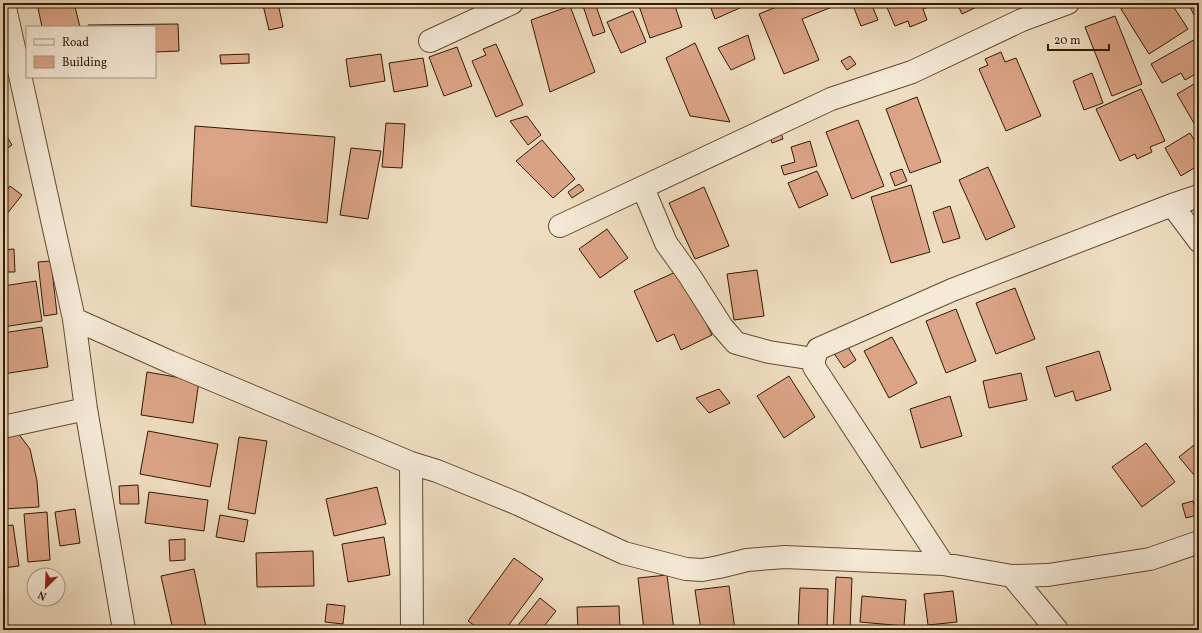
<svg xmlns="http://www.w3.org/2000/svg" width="1202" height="633" viewBox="0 0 1202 633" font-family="Vollkorn,serif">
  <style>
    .building { fill: #dca487; stroke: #321a00 }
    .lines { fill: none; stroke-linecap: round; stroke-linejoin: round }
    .minor-casing { stroke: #614b30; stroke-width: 24 }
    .minor { stroke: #f5e9d7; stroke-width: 22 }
  </style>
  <rect width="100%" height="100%" fill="#efddc1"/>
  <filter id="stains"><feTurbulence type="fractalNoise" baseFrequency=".005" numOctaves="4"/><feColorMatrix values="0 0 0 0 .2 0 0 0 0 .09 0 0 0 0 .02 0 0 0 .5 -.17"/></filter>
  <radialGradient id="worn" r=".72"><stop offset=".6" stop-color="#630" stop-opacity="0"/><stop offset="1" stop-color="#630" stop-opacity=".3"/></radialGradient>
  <path class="building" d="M 37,3 L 74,3 L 80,27 L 42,27 Z
    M 272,3 L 278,3 L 283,27 L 269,30 L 263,5 Z
    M 591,3 L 595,3 L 605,32 L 593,36 L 583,6 Z
    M 638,3 L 674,3 L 682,27 L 650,38 Z
    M 709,3 L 751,3 L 715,19 Z
    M 786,3 L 842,3 L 802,19 L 819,60 L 784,74 L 759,14 Z
    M 852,3 L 871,3 L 878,20 L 861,26 Z
    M 885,3 L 938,3 L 923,9 L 927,20 L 910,27 L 908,21 L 895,26 Z
    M 957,3 L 985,3 L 962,14 Z
    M 1130,3 L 1171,3 L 1188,29 L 1149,54 L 1121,9 Z
    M 1188,3 L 1199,3 L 1199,12 L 1194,15 Z
    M 570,6 L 595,72 L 550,92 L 531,20 Z
    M 633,11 L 646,42 L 621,53 L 607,22 Z
    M 1115,16 L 1142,84 L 1112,96 L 1085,27 Z
    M 178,24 L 179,51 L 155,52 L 155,27 L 88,27 L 88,25 Z
    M 748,35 L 755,59 L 731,70 L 718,48 Z
    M 1199,37 L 1199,72 L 1185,80 L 1181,73 L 1162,83 L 1151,64 Z
    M 695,43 L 730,122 L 690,116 L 666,58 Z
    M 496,44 L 523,105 L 496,117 L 472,61 L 486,55 L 483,49 Z
    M 457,47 L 472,86 L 444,96 L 429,57 Z
    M 1001,52 L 1005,62 L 1016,58 L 1041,116 L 1006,131 L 979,69 L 988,65 L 985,59 Z
    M 249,54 L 249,63 L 221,64 L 220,55 Z
    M 381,54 L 385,81 L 350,87 L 346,59 Z
    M 850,56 L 856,64 L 847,70 L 841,61 Z
    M 423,58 L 428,86 L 394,92 L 389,63 Z
    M 1092,73 L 1103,103 L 1084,110 L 1073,81 Z
    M 1199,81 L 1199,132 L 1177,94 Z
    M 1141,89 L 1165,141 L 1150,147 L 1152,152 L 1137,159 L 1135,154 L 1120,161 L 1096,109 Z
    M 917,97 L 941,162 L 910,173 L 886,109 Z
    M 527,116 L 541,135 L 528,145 L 510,121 Z
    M 858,120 L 884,186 L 852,199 L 826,132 Z
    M 386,123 L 405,124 L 402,168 L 382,167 Z
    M 195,126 L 335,137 L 327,223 L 191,206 Z
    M 3,130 L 12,145 L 3,151 Z
    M 780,130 L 783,139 L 772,143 L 769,134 Z
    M 1190,133 L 1199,148 L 1199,165 L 1181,176 L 1165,148 Z
    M 542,140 L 575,179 L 553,198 L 516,161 Z
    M 810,141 L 817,166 L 784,175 L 781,166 L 795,162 L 791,147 Z
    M 351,148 L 381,151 L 368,219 L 340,215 Z
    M 988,167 L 1015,227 L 986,240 L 959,180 Z
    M 902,169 L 907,181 L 895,186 L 890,173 Z
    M 817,171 L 828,195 L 799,208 L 788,183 Z
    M 579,184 L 584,190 L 572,198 L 568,192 Z
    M 911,185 L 930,252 L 891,263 L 871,197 Z
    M 10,186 L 22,195 L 6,215 L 3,213 L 3,195 Z
    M 704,187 L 729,246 L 695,259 L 669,203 Z
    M 950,206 L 960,238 L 943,243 L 933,212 Z
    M 607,229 L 628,258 L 600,278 L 579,249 Z
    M 14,249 L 15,272 L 3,272 L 3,250 Z
    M 51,261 L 57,314 L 44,316 L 38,262 Z
    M 680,270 L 712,335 L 681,350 L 674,334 L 657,342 L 634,291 Z
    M 757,270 L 764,316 L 734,320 L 727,274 Z
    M 36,281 L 42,321 L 3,327 L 3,286 Z
    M 1015,288 L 1035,339 L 996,354 L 976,303 Z
    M 956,309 L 976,361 L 946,373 L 926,321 Z
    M 42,327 L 48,367 L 3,374 L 3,333 Z
    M 892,337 L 917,383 L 889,398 L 864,351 Z
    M 846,344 L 856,360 L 844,368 L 833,352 Z
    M 1099,351 L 1111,390 L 1076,401 L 1073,391 L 1055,397 L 1046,367 Z
    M 147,372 L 199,381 L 193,423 L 141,415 Z
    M 1021,373 L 1027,400 L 989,408 L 983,381 Z
    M 789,376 L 815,417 L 784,438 L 757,396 Z
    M 719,389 L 730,403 L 709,413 L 696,398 Z
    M 950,396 L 962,436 L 921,448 L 910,409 Z
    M 15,429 L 30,449 L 37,481 L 39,507 L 3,509 L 3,431 Z
    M 148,431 L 218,444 L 210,487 L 140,474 Z
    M 239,437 L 267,441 L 255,514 L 228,509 Z
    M 1199,441 L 1199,481 L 1179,457 Z
    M 1146,443 L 1175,482 L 1142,507 L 1112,467 Z
    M 138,485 L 139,504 L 120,504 L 119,486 Z
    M 377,487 L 386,524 L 334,536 L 326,499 Z
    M 149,492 L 208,500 L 204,531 L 145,523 Z
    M 1193,501 L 1197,515 L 1186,518 L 1182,504 Z
    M 75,509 L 80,543 L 60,546 L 55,512 Z
    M 47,512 L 50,560 L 28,562 L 24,514 Z
    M 220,515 L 248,520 L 244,542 L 216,537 Z
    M 13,525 L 19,566 L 3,568 L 3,526 Z
    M 384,537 L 390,575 L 348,582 L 342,544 Z
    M 185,539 L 185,560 L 170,561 L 169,540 Z
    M 313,551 L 314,586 L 257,587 L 256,553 Z
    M 514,558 L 543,579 L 505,630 L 481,630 L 468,621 Z
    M 194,569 L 206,627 L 191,630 L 173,630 L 161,576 Z
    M 667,575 L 674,630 L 644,630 L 638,578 Z
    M 836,577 L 852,578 L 850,630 L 833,630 Z
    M 729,586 L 735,630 L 701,630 L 695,590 Z
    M 800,588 L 828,589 L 827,630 L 798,630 Z
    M 953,591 L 957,622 L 928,625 L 924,594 Z
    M 862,596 L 906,600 L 904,626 L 860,622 Z
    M 540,598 L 556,611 L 541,630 L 514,630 Z
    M 327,604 L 345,606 L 343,624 L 325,622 Z
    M 619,606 L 620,630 L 578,630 L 577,607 Z"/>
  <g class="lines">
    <g class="minor-casing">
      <path id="minor" d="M 4,3 L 74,319 L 86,409 L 124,630
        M 430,41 L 512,3
        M 643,188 L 666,243 L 689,275 L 722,327 L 736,343 L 769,352 L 814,359
        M 1172,205 L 1199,241
        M 560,226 L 831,99 L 912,72 L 1022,20 L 1068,3
        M 74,319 L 170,362 L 411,463 L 437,471 L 518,504 L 624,553 L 686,569 L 702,570 L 719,567 L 747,560 L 785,557 L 943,564 L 1012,576 L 1048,575 L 1150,559 L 1199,542
        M 3,427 L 86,409
        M 411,463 L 412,630
        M 943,564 L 814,367 L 814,359 L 818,349 L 952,290 L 1172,205 L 1199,196
        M 1012,576 L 1057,630"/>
    </g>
    <use href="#minor" class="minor"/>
  </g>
  <rect width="1202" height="633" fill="none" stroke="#efddc1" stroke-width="16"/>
  <rect x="4" y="4" width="1194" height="625" fill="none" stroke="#321a00" stroke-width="2"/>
  <rect x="8" y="8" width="1186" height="617" fill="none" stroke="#321a00"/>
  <rect x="26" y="26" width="130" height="52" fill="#f5e9d7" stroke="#a79681"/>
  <rect x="34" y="39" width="20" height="6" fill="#f5e9d7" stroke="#a79681"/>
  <text x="62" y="46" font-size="12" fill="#321a00">Road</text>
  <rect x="34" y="56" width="20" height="12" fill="#dca487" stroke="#a79681"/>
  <text x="62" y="66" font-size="12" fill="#321a00">Building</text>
  <g transform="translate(46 587) rotate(204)"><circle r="19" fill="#f5e9d7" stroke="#a79681"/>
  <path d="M0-3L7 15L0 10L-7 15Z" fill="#8f2418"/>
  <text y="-6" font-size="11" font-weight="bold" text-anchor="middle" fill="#321a00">N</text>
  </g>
  <path d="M1048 44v6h61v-6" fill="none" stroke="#321a00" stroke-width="2"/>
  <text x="1054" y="44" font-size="12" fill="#321a00" stroke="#f5e9d7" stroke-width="3" paint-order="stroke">20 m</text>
  <rect width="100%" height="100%" filter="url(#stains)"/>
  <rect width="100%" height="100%" fill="url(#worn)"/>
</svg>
